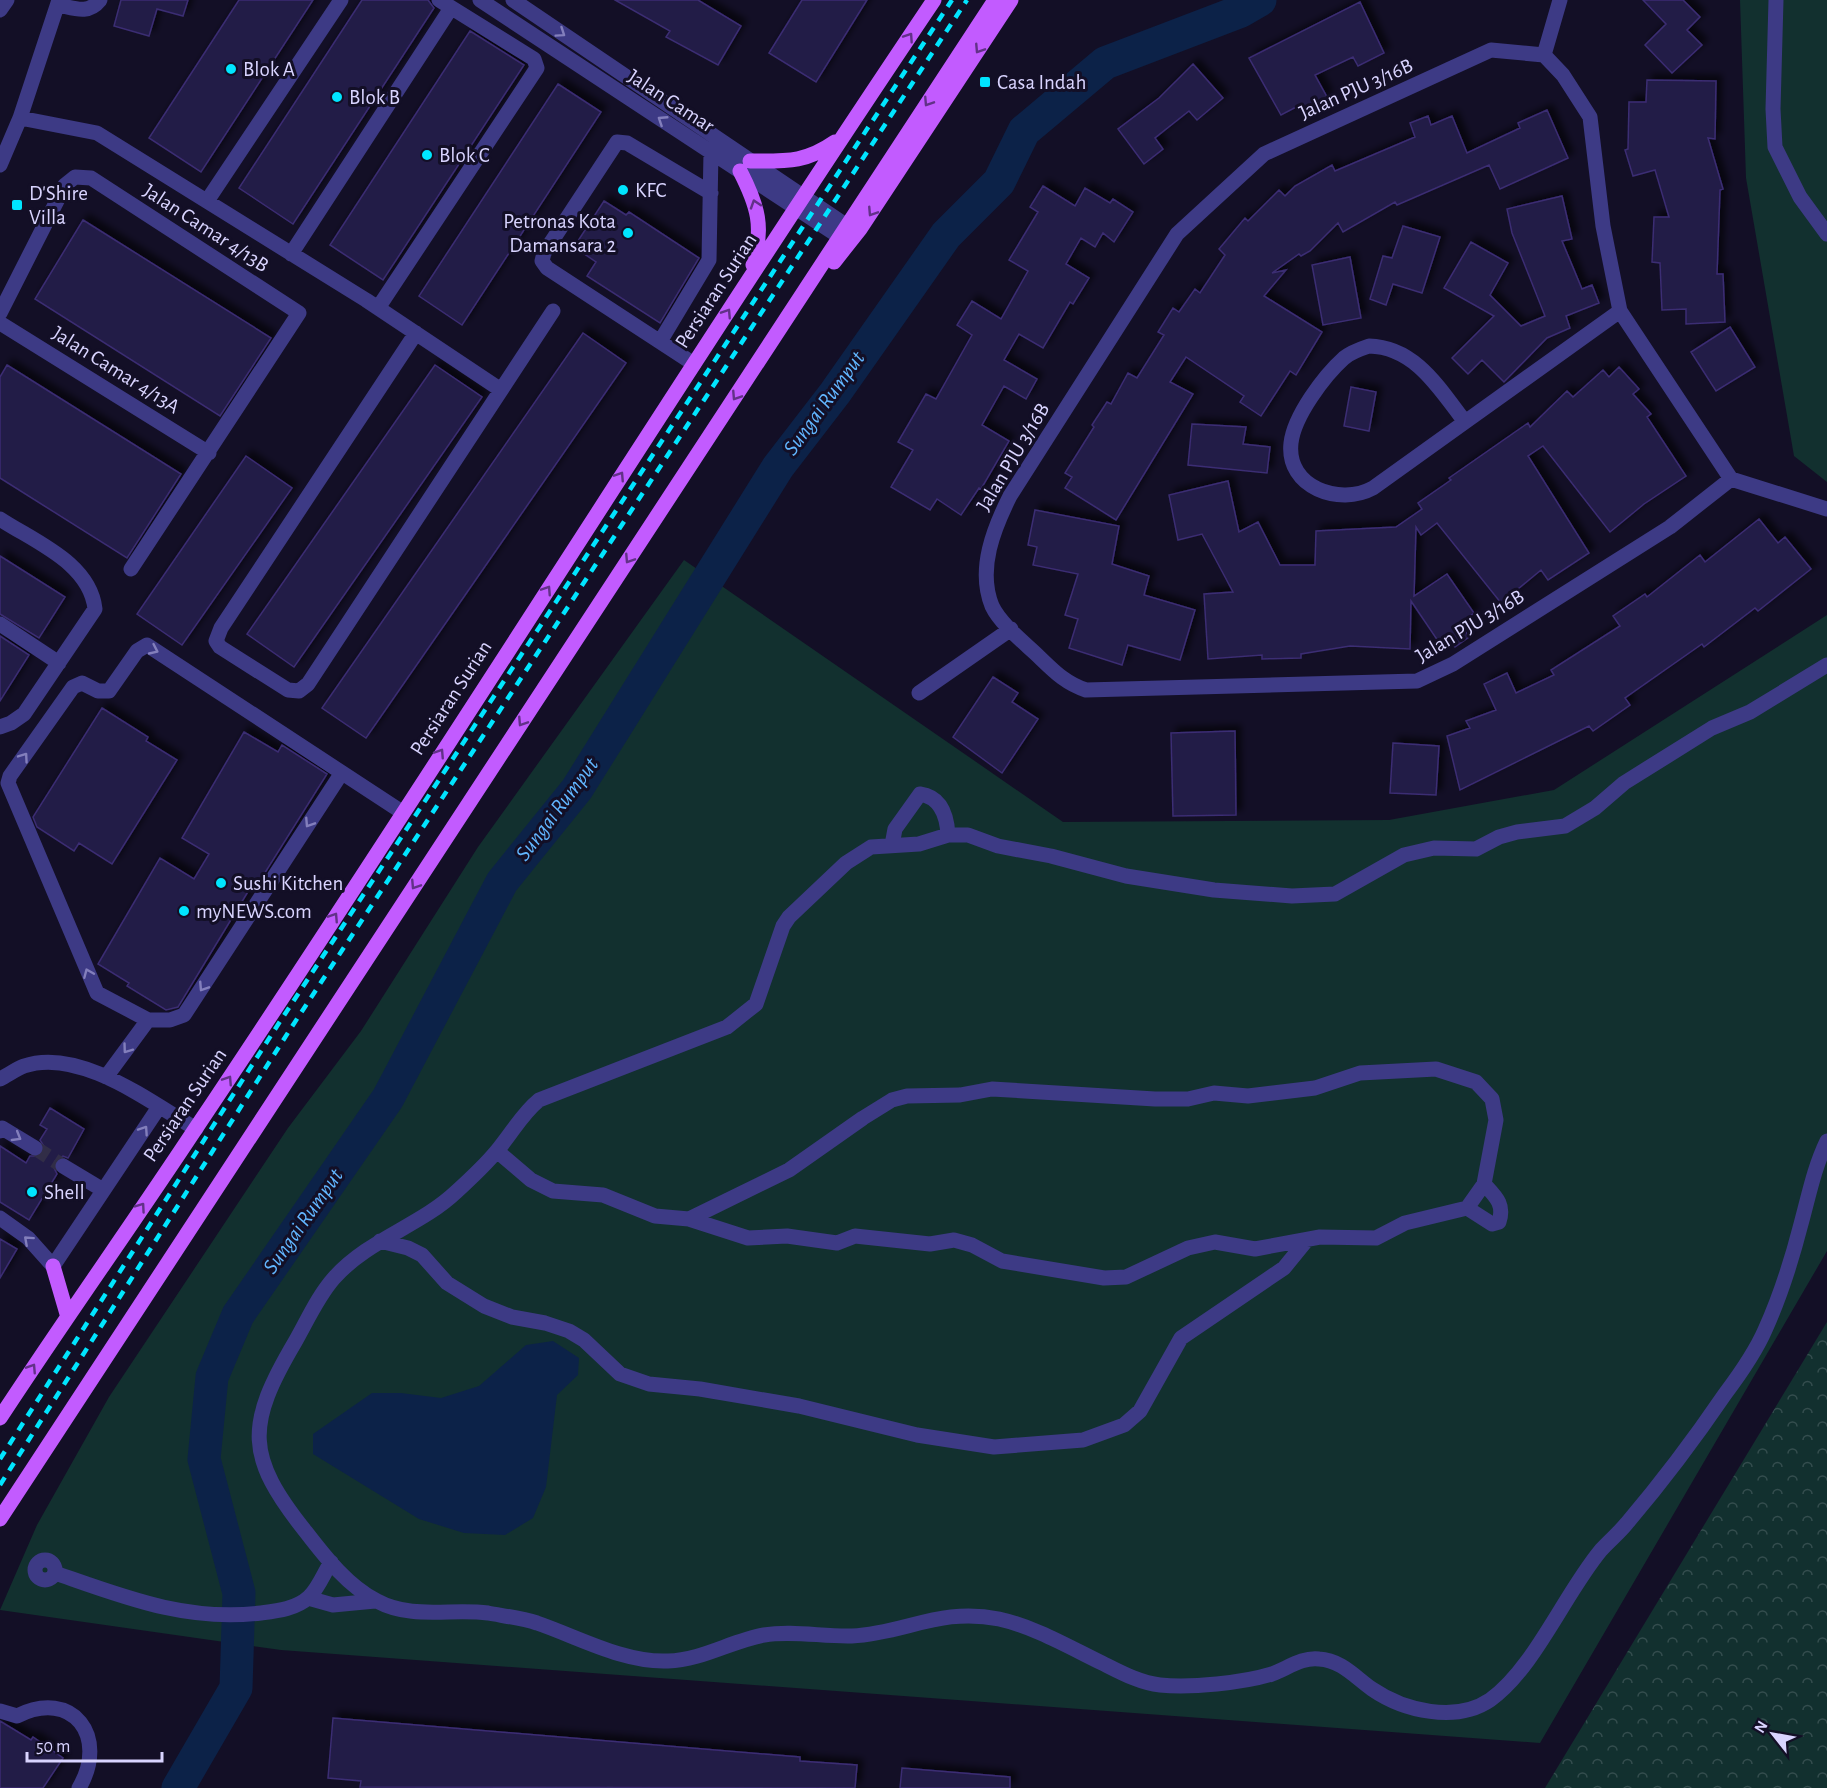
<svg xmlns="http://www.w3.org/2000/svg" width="1827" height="1788" viewBox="0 0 1827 1788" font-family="'Alegreya Sans',sans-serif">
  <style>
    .green { fill: #12302f }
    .forest { fill: url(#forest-crowns) }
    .water { fill: #0c2248 }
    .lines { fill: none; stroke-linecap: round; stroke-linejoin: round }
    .river { stroke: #0c2248; stroke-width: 33 }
    .building { fill: #241b47; stroke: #3b2d73; stroke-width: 1.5; filter: url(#shadow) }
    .minor-tunnel { stroke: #312d47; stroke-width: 15; stroke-dasharray: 15 8; stroke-linecap: butt }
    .minor { stroke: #3d3a85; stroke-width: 15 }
    .major { stroke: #c25bff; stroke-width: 15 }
    .rail { stroke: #00e5ff; stroke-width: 4.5; stroke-dasharray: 9 8; stroke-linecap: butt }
    .oneway { stroke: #837fbc }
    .oneway2 { stroke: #623188 }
    .poi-dot { fill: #00e5ff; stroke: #130f26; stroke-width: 2 }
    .labels { text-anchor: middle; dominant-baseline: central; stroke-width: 6; stroke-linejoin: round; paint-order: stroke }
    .poi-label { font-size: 21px; fill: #d9d4ff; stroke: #130f26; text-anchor: start }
    .street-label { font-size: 21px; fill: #d9d4ff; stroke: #130f26 }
    .water-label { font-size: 22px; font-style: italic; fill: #62b6ff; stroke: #130f26 }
  </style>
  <defs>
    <pattern id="forest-crowns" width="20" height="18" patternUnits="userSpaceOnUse" patternTransform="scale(1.5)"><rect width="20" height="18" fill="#12302f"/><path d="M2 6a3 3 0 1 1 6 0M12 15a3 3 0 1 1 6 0" fill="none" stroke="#344d4e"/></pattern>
    <filter id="shadow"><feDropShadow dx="5.5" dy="-5.5" stdDeviation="3" flood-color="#0009"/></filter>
  </defs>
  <rect width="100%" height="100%" fill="#130f26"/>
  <path class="green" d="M 1740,0 L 1827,0 L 1827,482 L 1794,456 L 1746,178 Z
    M 684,560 L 1063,822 L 1389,820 L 1554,790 L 1827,615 L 1827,1251 L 1540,1743 L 281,1650 L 0,1610 L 37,1525 L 109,1397 L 288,1128 L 361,1031 L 478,847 Z"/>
  <path class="forest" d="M 1827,1322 L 1827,1788 L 1545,1788 Z"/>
  <path class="water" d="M 553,1341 L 579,1358 L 578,1375 L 557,1395 L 546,1487 L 533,1518 L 505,1535 L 464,1533 L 419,1519 L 313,1454 L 313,1434 L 372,1393 L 401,1393 L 441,1398 L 479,1386 L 526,1345 Z"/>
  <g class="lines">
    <path class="river" d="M 178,1788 L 236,1688 L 239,1593 L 204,1459 L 212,1377 L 238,1315 L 388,1098 L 502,882 L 577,789 L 778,467 L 835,393 L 946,235 L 999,182 L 1024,131 L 1105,63 L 1241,11 L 1260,0"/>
  </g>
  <path class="building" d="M 121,0 L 188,0 L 183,16 L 157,9 L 149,36 L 114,26 Z
    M 239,0 L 313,0 L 201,172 L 149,138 Z
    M 362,0 L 428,0 L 434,8 L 293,224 L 239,188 Z
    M 615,0 L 698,0 L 741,26 L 718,65 L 666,37 L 670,31 Z
    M 802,0 L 867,0 L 816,82 L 769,53 Z
    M 1643,0 L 1683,0 L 1700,17 L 1687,30 L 1702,45 L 1672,73 L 1645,45 L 1666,24 Z
    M 1360,2 L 1384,53 L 1358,66 L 1353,57 L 1315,75 L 1327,97 L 1303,110 L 1300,105 L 1281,115 L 1249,58 Z
    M 470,31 L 524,65 L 383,280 L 330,245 Z
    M 1193,64 L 1223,98 L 1197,120 L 1189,111 L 1155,138 L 1163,149 L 1144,164 L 1118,129 L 1159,98 Z
    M 1647,80 L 1716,81 L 1715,139 L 1708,138 L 1723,189 L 1720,190 L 1717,274 L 1723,274 L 1725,322 L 1686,324 L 1686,309 L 1662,310 L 1660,263 L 1652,262 L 1654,217 L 1669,217 L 1655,170 L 1633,176 L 1625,150 L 1628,149 L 1629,102 L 1646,102 Z
    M 558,84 L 601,112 L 462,325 L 419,296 Z
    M 1547,110 L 1568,158 L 1500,189 L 1489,165 L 1397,205 L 1395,202 L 1343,232 L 1338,223 L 1310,251 L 1301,256 L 1299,254 L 1272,273 L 1286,270 L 1264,296 L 1322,332 L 1296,375 L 1290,371 L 1261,416 L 1240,402 L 1244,396 L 1186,357 L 1170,382 L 1193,394 L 1116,520 L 1065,488 L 1072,477 L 1065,473 L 1094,427 L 1092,425 L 1107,402 L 1111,404 L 1128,373 L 1137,378 L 1164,335 L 1158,332 L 1173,308 L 1179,312 L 1195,289 L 1200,293 L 1225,255 L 1219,249 L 1245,218 L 1248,221 L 1279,190 L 1285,196 L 1295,186 L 1332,165 L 1335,171 L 1415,137 L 1410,123 L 1428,116 L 1431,125 L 1452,116 L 1467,153 L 1520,128 L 1518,123 Z
    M 1043,186 L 1075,206 L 1085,188 L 1110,203 L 1113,199 L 1133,212 L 1114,242 L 1103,233 L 1095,247 L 1081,238 L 1066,264 L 1089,278 L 1073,304 L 1070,302 L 1043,348 L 1019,334 L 1004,360 L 1037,379 L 1026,399 L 1004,386 L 982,425 L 1009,441 L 981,489 L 979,488 L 961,515 L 937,499 L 930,510 L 891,487 L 913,450 L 898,442 L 926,394 L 936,399 L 972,335 L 957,325 L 972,301 L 1001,319 L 1028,271 L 1009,260 L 1038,212 L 1030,207 Z
    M 1562,196 L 1572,239 L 1562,241 L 1582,289 L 1592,285 L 1599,303 L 1566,316 L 1570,328 L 1547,338 L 1504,382 L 1482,360 L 1468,374 L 1452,358 L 1494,316 L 1444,288 L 1471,242 L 1508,263 L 1490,295 L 1521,326 L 1545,316 L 1512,233 L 1507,209 Z
    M 604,201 L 626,215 L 629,212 L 699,258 L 660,323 L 587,276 L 596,262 L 574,247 Z
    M 83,220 L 271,338 L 220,416 L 35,299 Z
    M 1403,226 L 1440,237 L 1422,293 L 1393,284 L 1386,305 L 1370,299 L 1383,256 L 1392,258 Z
    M 1350,257 L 1361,318 L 1323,325 L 1312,265 Z
    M 1730,327 L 1755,367 L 1716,391 L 1691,352 Z
    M 583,333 L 626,363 L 366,738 L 322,708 Z
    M 7,365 L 181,474 L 127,558 L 0,478 L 0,377 Z
    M 435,365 L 482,397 L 294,667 L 247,634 Z
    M 1619,367 L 1639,389 L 1633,394 L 1651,414 L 1647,417 L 1686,476 L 1644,504 L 1610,532 L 1543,446 L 1528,456 L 1589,553 L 1548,580 L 1541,570 L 1501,603 L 1437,523 L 1421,535 L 1416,527 L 1414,596 L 1447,574 L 1474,613 L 1460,623 L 1469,637 L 1455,647 L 1447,635 L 1438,641 L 1411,601 L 1410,649 L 1350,646 L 1301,654 L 1301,658 L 1262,659 L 1262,655 L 1208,659 L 1204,594 L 1233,592 L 1202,534 L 1178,540 L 1169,495 L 1228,481 L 1239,532 L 1258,522 L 1280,565 L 1315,565 L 1316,531 L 1396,527 L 1422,509 L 1418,503 L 1451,480 L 1449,478 L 1528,423 L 1530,427 L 1567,391 L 1573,397 L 1603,370 L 1609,377 Z
    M 1351,387 L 1376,392 L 1369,431 L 1344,426 Z
    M 1192,424 L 1246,427 L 1243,444 L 1270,447 L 1267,473 L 1188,465 Z
    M 246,456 L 292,488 L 182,645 L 137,614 Z
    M 1035,510 L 1119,526 L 1112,564 L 1149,576 L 1144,595 L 1195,610 L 1180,660 L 1128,645 L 1122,665 L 1069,648 L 1078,619 L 1065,615 L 1078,574 L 1033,565 L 1037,547 L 1028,545 Z
    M 1759,519 L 1778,543 L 1785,537 L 1811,569 L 1758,611 L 1755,608 L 1704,647 L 1702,644 L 1625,698 L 1630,705 L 1593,731 L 1589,726 L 1460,790 L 1447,736 L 1470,728 L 1466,721 L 1496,710 L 1484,684 L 1507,673 L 1516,693 L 1554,675 L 1551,670 L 1620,626 L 1613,616 L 1645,594 L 1647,597 L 1700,555 L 1705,562 Z
    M 0,556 L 65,597 L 39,638 L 0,614 Z
    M 0,636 L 29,655 L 0,701 Z
    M 993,677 L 1018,693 L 1012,702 L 1038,719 L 1002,773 L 953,737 Z
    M 102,708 L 148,737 L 146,741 L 177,760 L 112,864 L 79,843 L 74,851 L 37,827 L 33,817 Z
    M 1235,731 L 1236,815 L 1173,816 L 1171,733 Z
    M 244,732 L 278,752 L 282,745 L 327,774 L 256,887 L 252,885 L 178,1007 L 166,1010 L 127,986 L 129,983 L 98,964 L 160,858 L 194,879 L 209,854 L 182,838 Z
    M 1393,743 L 1439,746 L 1436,795 L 1390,793 Z
    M 50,1108 L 84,1129 L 68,1158 L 63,1156 L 55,1161 L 53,1166 L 57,1174 L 29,1220 L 0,1202 L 0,1146 L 26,1163 L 30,1156 L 40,1156 L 45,1148 L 40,1140 L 47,1129 L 40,1125 Z
    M 0,1239 L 17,1249 L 0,1278 Z
    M 333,1718 L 800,1757 L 800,1761 L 857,1765 L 855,1788 L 360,1787 L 361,1781 L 328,1778 Z
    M 0,1721 L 31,1740 L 33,1737 L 63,1758 L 43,1788 L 0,1788 Z
    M 902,1768 L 1010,1777 L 1010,1788 L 900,1788 Z"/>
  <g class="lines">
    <path class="minor-tunnel" d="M 35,1148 L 63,1166"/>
    <path class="minor" d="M 480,0 L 840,237
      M 513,0 L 847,226
      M 1776,0 L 1773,109 L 1775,147 L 1800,197 L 1827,234
      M 58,5 C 74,8 88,15 100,0
      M 0,10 L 7,0
      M 1544,55 L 1491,50 L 1264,154 L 1177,234 L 1010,496 C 994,528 977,569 992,606 C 1000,623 1022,641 1035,653 C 1052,669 1064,683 1086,690 L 1417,681 L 1453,664 L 1670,527 L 1731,479
      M 1544,55 L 1563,75 L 1590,117 L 1603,226 L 1620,311 L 1731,479
      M 1544,55 L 1560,0
      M 20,118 L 97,133 L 366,300 L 501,390
      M 0,165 L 20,118 L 59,0
      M 207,201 L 341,0
      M 291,254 L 451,8
      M 378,308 L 537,68 L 534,59 L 439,0
      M 0,313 L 65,185 L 75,177 L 91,178 L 299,313 L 131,569
      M 0,323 L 209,453
      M 416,333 L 221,628 L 216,641 L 220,647 L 288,690 L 299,691 L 308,684 L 553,311
      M 661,340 L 709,260 L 711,152
      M 1369,346 C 1415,347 1439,388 1465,422 L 1373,488 C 1340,506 1286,488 1291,443 C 1294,416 1324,376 1344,358 C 1351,352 1360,349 1369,346 Z
      M 694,364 L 547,268 L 542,261 L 544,253 L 617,142 L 627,143 L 711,193
      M 1465,422 L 1620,311
      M 1731,479 L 1827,509
      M 0,519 C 35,542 90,563 95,609 L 24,714 L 11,723 L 0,727
      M 0,624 L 59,663
      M 1827,665 L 1750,712 L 1712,728 L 1624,783 L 1595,808 L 1565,826 L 1517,832 L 1499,837 L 1476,849 L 1434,848 L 1404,855 L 1335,894 L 1292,896 L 1214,890 L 1126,876 L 1051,856 L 998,846 L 968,835 L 948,835 L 919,844 L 871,847 L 846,863 L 789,917 L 783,926 L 756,1004 L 727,1027 L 539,1100 C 522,1114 514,1130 500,1147 C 487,1164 471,1178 456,1192 C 420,1226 369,1239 334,1278 C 318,1296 307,1321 295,1342 C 246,1425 245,1456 306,1532 C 326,1558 348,1586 377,1601 C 412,1620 451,1608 488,1613 C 504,1616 521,1618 537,1623 C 578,1637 624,1663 668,1661 C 702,1660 731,1641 764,1635 C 793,1630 823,1637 852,1636 C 906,1633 941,1607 999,1619 C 1035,1627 1069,1647 1102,1663 C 1120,1672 1140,1683 1160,1685 C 1191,1688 1243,1683 1272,1674 C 1288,1668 1302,1657 1319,1659 C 1341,1660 1355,1677 1372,1689 C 1404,1711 1456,1723 1490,1700 C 1534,1669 1565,1593 1601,1550 C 1609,1541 1619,1533 1627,1523 C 1662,1482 1695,1438 1725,1394 C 1740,1374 1755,1353 1765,1330 C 1780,1297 1792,1259 1801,1224 C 1809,1195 1814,1168 1827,1141
      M 919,693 L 1011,629
      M 341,774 L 184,1015 L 170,1020 L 148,1020 L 97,993 L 8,783 L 10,776 L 73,687 L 82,683 L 98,691 L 109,691 L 137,651 L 147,645 L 402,812
      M 892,845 L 895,829 L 920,794 C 941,797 947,816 948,835
      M 106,1077 L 148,1020
      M 0,1079 C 8,1075 16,1069 24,1066 C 79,1047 150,1102 196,1129
      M 0,1131 L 2,1128 L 35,1148
      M 497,1151 L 531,1180 L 553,1191 L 603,1195 L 655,1216 L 689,1219 L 789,1170 L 863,1118 L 892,1100 L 907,1096 L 960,1095 L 992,1089 L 1155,1099 L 1188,1099 L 1214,1093 L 1248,1096 L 1315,1088 L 1360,1073 L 1436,1069 L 1476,1082 L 1492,1099 L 1496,1120 L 1484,1184 L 1467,1208 L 1405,1223 L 1376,1238 L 1320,1237 L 1255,1249 L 1215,1242 L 1188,1248 L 1126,1277 L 1104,1278 L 1002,1261 L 972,1245 L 954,1240 L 930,1244 L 855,1236 L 837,1243 L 787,1236 L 748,1238 L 689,1219
      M 63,1166 L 103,1190
      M 1467,1208 L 1492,1224 L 1499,1222 C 1505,1204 1495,1196 1484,1184
      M 0,1218 L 28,1238 L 53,1266 L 159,1107
      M 380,1241 L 408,1248 L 422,1255 L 447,1283 L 484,1306 L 512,1317 L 545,1323 L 569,1331 L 584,1340 L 620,1374 L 649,1384 L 700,1389 L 799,1406 L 917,1435 L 994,1447 L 1083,1440 L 1124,1425 L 1140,1411 L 1181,1338 L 1284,1268 L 1306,1241
      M35 1570a10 10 0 1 1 20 0a10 10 0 1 1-20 0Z
      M 55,1573 C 124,1597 186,1622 261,1613 C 277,1611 296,1609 309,1597 C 318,1589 324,1573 331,1562
      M 308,1598 L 333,1605 L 375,1601
      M 0,1711 L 17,1716 C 73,1688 109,1737 79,1788"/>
    <path class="major" d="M 750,161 C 786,161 805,163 835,142
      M 740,171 C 758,206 764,227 753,265
      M 834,262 L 860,229 L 1011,0
      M 53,1266 L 67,1314
      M 0,1418 C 64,1320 132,1225 196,1128 C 446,755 683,373 934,0
      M 0,1519 L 995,0"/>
    <path class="rail" d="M 0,1459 L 279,1023 L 952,0
      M 0,1485 L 291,1028 L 967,0"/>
  </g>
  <defs><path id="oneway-chevron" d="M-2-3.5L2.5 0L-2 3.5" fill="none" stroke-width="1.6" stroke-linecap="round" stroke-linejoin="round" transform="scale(1.5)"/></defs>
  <g class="oneway">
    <use href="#oneway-chevron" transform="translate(561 33) rotate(34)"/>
    <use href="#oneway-chevron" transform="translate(662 120) rotate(-147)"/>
    <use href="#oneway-chevron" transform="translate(154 650) rotate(25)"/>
    <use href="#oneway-chevron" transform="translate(24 757) rotate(-55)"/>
    <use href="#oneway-chevron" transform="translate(309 823) rotate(123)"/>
    <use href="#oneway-chevron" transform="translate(88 973) rotate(-113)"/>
    <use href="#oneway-chevron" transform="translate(203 987) rotate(123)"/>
    <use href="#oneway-chevron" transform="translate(127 1049) rotate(126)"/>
    <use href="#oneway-chevron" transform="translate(144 1130) rotate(-56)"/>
    <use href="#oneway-chevron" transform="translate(17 1137) rotate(31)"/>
    <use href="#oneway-chevron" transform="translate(28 1240) rotate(-138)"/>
  </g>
  <g class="oneway2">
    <use href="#oneway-chevron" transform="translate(909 37) rotate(-56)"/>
    <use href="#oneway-chevron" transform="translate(979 49) rotate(123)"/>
    <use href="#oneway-chevron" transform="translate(928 102) rotate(123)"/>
    <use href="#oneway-chevron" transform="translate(755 204) rotate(-108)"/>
    <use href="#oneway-chevron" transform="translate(872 212) rotate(123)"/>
    <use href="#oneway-chevron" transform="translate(727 313) rotate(-57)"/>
    <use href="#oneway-chevron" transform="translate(736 396) rotate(123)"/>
    <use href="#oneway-chevron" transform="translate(620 476) rotate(-57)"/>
    <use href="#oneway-chevron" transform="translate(629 559) rotate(123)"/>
    <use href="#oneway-chevron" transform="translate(547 590) rotate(-57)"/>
    <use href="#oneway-chevron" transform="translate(522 722) rotate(123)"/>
    <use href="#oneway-chevron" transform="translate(440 753) rotate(-57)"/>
    <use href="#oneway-chevron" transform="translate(415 885) rotate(123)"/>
    <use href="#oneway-chevron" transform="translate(334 917) rotate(-57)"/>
    <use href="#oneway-chevron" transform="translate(228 1080) rotate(-57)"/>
    <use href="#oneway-chevron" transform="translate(141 1207) rotate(-55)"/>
    <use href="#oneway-chevron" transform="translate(32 1368) rotate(-57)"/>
  </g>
  <g class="poi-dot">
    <circle cx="231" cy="69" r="6"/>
    <rect x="979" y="76" width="12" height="12" rx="3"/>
    <circle cx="337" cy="97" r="6"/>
    <circle cx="427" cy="155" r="6"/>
    <circle cx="623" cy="190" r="6"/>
    <rect x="11" y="199" width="12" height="12" rx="3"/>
    <circle cx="628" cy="233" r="6"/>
    <circle cx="221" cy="883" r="6"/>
    <circle cx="184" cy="911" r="6"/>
    <circle cx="32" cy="1192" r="6"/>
  </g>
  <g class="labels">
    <g class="poi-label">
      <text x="243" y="69">Blok A</text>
      <text x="997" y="82">Casa Indah</text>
      <text x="349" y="97">Blok B</text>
      <text x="439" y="155">Blok C</text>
      <text x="635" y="190">KFC</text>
      <text x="29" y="193">D'Shire<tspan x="29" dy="24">Villa</tspan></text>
      <text x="616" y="221" text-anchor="end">Petronas Kota<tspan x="616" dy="24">Damansara 2</tspan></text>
      <text x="233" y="883">Sushi Kitchen</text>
      <text x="196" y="911">myNEWS.com</text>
      <text x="44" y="1192">Shell</text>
    </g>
    <g class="street-label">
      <text transform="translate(1356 89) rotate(-24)">Jalan PJU 3/16B</text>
      <text transform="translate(671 101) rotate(33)">Jalan Camar</text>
      <text transform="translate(206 228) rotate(33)">Jalan Camar 4/13B</text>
      <text transform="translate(716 291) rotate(-57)">Persiaran Surian</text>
      <text transform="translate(116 370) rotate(32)">Jalan Camar 4/13A</text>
      <text transform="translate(1013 457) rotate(-59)">Jalan PJU 3/16B</text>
      <text transform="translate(1470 626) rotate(-31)">Jalan PJU 3/16B</text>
      <text transform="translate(451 698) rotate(-57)">Persiaran Surian</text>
      <text transform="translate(185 1105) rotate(-56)">Persiaran Surian</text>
    </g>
    <g class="water-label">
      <text transform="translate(824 403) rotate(-54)">Sungai Rumput</text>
      <text transform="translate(557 809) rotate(-53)">Sungai Rumput</text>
      <text transform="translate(303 1221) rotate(-55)">Sungai Rumput</text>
    </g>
  </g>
  <g transform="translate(1773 1734) rotate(301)" stroke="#130f26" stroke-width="4.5" paint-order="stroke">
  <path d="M0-4.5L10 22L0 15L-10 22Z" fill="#d9d4ff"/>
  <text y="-9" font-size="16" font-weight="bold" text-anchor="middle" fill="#d9d4ff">N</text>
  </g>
  <path d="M27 1752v9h135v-9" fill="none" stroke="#d9d4ff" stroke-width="3"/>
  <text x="36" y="1752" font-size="18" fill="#d9d4ff" stroke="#130f26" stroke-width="4.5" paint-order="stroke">50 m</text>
</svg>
